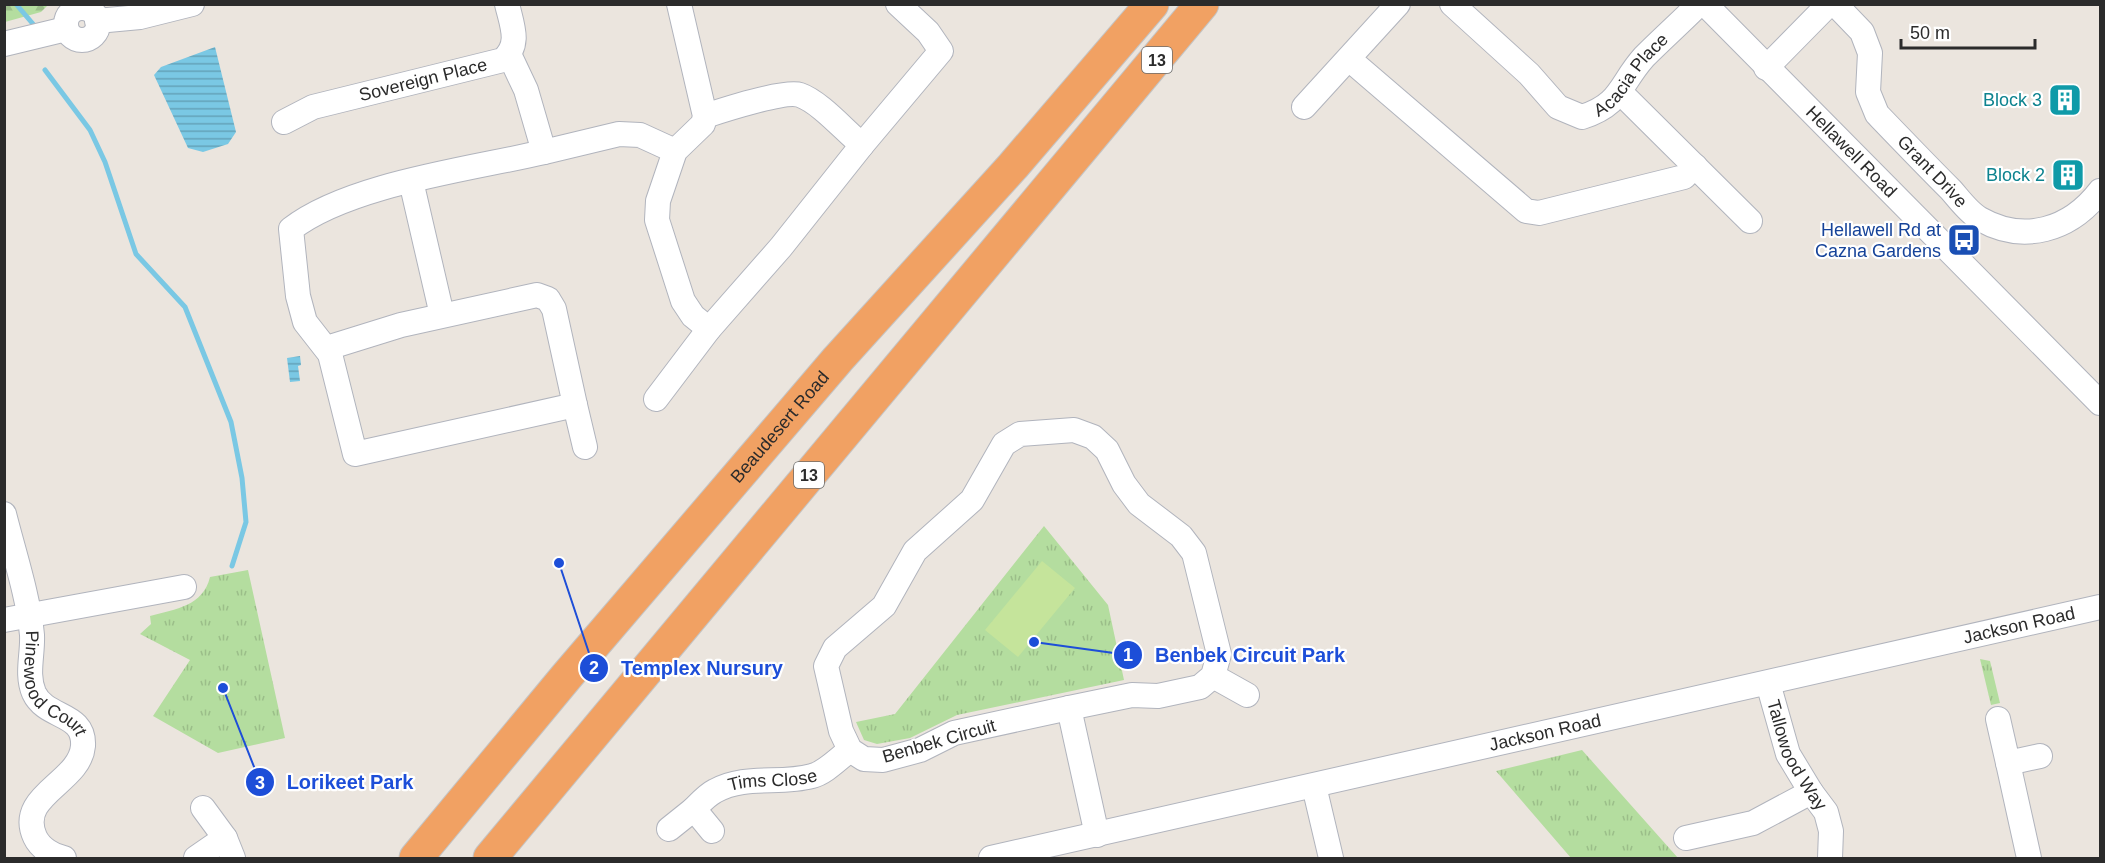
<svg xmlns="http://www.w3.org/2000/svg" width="2105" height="863" viewBox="0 0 2105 863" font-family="Helvetica,sans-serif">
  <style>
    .grass { fill: url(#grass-tufts) }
    .forest { fill: url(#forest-firs) }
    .pitch { fill: #c5e49b }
    .water { fill: url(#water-rules) }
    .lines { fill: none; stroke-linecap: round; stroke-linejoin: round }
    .stream { stroke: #7ac8e4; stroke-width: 5 }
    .minor-casing { stroke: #b1b4bd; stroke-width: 26 }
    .highway-casing { stroke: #c4c4c4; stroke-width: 35 }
    .minor { stroke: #fff; stroke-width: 24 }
    .highway { stroke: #f1a163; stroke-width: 33 }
    .labels { text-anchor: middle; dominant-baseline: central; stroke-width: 4.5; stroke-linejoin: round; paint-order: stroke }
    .shield { fill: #fff; stroke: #6b6b6b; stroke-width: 1.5 }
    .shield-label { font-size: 16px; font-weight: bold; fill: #2b2b2b }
    .street-label { font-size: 18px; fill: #2b2b2b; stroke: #fff }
    .culture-label { font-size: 18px; fill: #0d838f; stroke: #fff; text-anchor: end }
    .transit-label { font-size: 18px; fill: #164399; stroke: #fff; text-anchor: end }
    .leader { fill: none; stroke: #1d4ed8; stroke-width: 2 }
    .callout-dot { fill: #1d4ed8; stroke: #fff; stroke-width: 2 }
    .mark-label { font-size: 18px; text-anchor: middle; font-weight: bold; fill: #fff }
    .callout-label { font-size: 20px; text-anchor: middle; font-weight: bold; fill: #1d4ed8; stroke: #fff; stroke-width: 4.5; stroke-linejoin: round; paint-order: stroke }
  </style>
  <defs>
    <pattern id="grass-tufts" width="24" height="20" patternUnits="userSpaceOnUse" patternTransform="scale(1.5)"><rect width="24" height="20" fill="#b4dd9f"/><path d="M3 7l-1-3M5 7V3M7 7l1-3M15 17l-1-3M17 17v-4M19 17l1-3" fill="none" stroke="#9bbe89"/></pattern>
    <pattern id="forest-firs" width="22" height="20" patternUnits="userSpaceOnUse" patternTransform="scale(1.5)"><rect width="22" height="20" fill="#b4dd9f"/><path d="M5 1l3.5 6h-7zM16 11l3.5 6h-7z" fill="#9bbe89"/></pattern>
    <pattern id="water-rules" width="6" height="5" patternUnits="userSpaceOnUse" patternTransform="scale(1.5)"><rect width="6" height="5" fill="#7ac8e4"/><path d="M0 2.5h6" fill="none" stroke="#64a3b9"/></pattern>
  </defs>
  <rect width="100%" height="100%" fill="#ebe5de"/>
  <path class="grass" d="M 1044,526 L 1108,605 L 1124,680 L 957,715 L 910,738 L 877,744 L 864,740 L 856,722 L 895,714 Z
    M 248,570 L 285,738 L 218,753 L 153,716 L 190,660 L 140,634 L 151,624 L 150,616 C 176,609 203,606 210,577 Z
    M 1980,659 L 1990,661 L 2000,703 L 1991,705 Z
    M 1582,750 L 1678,858 L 1571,858 L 1496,771 Z"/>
  <path class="forest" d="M 5,4 L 48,4 L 48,5 L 41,12 L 5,22 Z"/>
  <path class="pitch" d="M 1042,561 L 1075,588 L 1018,657 L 985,630 Z"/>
  <path class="water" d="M 215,47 L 236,132 L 228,144 L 203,152 L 188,148 L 154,75 L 161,67 Z
    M 300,356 L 301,365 L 298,366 L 300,381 L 290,382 L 287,358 Z"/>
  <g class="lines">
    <path class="stream" d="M 16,4 L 33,24
      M 45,70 L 90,130 L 105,162 L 136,254 L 185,307 L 231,422 L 242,478 L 246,522 L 232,566"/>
    <g class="minor-casing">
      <g id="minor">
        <path d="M 679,4 L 705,116 L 703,124 L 675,151 L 658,201 L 657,220 L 683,301 L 693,316 L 709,329"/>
        <path id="s1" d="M 1452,4 L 1529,74 L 1558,107 L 1582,117 C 1622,104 1619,85 1644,57 C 1662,39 1681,22 1699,4"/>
        <path id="s2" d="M 1705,4 L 2100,403"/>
        <path id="s3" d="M 1835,4 L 1862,32 L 1870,53 L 1868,92 L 1877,114 C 1902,140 1926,165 1951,190 C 1959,199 1969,213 1980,219 C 2024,244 2070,230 2100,191"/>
        <circle cx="82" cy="24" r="16"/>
        <path d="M 97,21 L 140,17 L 192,4"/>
        <path d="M 4,44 L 66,29"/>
        <path d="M 509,54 L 526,90 L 544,152 L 619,134 L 640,135 L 675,151"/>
        <path d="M 1349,59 L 1526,211 L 1539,213 L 1684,177 L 1695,166"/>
        <path d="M 1766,68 L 1829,4"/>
        <path d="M 1621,93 L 1750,221"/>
        <path d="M 1304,107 L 1398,4"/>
        <path d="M 705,116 C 723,110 785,90 800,95 C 820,102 845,131 862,145 L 941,51 L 928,32 L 898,4"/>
        <path id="s4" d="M 284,122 L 313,107 L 503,60 C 521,44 512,26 507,4"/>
        <path d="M 411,181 L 442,315"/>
        <path d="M 327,348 L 401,325 L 537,295 L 548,299 L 554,309 L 575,405 L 355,454 L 330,354 L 305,322 L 298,296 L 291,229 C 349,184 471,169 544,152"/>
        <path d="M 656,399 L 709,329 L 781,247 L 862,145"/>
        <path d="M 575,405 L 585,447"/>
        <path d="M 1074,430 L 1093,437 L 1107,450 L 1124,484 L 1139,504 L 1181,536 L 1194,553 L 1219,654 L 1213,676 L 1200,687 L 1158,696 L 1132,695 L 1069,708 L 954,733 L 920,750 L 883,760 L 864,759 L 850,750 L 841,731 L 826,666 L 835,648 L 884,606 L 915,551 L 972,500 L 1004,444 L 1020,434 Z"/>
        <path id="s5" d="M 4,514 C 13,550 29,599 32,635 C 33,655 26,674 34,693 C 46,719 85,712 83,746 C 80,783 16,795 35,837 C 40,848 53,856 64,858"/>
        <path d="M 4,620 L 184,587"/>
        <path d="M 1213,676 L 1247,695"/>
        <path id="s6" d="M 1768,683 L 1788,754 L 1811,792 L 1826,812 L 1831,831 L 1830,858"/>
        <path d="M 1069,708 L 1097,835"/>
        <path d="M 1998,719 L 2008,763 L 2040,756"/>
        <path d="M 2008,763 L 2029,858"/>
        <path d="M 1314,786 L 1331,858"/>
        <path d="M 203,808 L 225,838 L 233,858"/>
        <path id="s7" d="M 694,809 C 700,803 707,795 715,791 C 745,774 780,785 812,776 C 825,773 839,758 850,750"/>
        <path d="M 669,829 L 694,809 L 712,831"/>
        <path d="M 1686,838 L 1753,823 L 1811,792"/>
        <path d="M 196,858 L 225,838"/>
        <path id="s8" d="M 991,858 L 2100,607"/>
      </g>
    </g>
    <g class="highway-casing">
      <g id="highway">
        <path id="s9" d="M 416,858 L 566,677 L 838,359 L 1013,166 L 1152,4"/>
        <path d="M 490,858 L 1202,4"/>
      </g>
    </g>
    <use href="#minor" class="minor"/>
    <use href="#highway" class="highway"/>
  </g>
  <defs>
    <g id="building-square" transform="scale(1.725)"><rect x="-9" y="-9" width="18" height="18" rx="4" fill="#0f9aa8" stroke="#fff"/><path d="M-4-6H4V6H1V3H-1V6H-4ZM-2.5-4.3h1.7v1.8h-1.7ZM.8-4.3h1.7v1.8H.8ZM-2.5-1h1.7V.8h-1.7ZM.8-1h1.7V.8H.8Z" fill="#fff"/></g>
    <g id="bus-square" transform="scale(1.725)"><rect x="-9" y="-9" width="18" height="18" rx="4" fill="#1a4fb4" stroke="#fff"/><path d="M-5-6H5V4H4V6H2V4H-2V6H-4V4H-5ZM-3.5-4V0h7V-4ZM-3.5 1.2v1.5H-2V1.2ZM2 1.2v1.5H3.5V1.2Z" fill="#fff"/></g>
  </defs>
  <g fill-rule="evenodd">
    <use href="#building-square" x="2065" y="100"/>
    <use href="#building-square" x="2068" y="175"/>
    <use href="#bus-square" x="1964" y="240"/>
  </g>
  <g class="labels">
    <g class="shield">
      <rect x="1142" y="47" width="30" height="26" rx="4.5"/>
      <rect x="794" y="462" width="30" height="26" rx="4.5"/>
    </g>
    <g class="shield-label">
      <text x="1157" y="60">13</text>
      <text x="809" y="475">13</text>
    </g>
    <g class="street-label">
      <text stroke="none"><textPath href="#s1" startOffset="240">Acacia Place</textPath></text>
      <text stroke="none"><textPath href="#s4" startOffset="146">Sovereign Place</textPath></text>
      <text stroke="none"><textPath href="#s2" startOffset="208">Hellawell Road</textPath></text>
      <text stroke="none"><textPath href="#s3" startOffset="204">Grant Drive</textPath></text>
      <text stroke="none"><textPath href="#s9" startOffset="564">Beaudesert Road</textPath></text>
      <text stroke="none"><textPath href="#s8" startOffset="1054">Jackson Road</textPath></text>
      <text stroke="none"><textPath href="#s5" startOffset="184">Pinewood Court</textPath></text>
      <text stroke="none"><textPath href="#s8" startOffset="568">Jackson Road</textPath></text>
      <text transform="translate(939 741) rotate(-16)">Benbek Circuit</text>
      <text stroke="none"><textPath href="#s6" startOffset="78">Tallowood Way</textPath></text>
      <text stroke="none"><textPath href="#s7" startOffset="87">Tims Close</textPath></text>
    </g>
    <g class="culture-label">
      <text x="2042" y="100">Block 3</text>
      <text x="2045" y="175">Block 2</text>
    </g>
    <g class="transit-label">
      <text x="1941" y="230">Hellawell Rd at<tspan x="1941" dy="21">Cazna Gardens</tspan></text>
    </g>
  </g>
  <path class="leader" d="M1034 642L1128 655M559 563L594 668M223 688L260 782"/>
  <g class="callout-dot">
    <circle cx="1034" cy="642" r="6"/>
    <circle cx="559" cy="563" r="6"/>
    <circle cx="223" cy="688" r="6"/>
    <circle cx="1128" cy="655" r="15"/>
    <circle cx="594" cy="668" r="15"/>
    <circle cx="260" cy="782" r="15"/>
  </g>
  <g class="mark-label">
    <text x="1128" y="661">1</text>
    <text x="594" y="674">2</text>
    <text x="260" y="789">3</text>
  </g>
  <g class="callout-label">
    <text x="1250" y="662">Benbek Circuit Park</text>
    <text x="702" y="675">Templex Nursury</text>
    <text x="350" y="789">Lorikeet Park</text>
  </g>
  <rect width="2105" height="863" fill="none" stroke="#2b2b2b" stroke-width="12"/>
  <path d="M1901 39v9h134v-9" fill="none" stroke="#2b2b2b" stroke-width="3"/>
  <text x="1910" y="39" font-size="18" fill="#2b2b2b" stroke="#ffffff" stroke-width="4.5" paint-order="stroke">50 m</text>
</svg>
